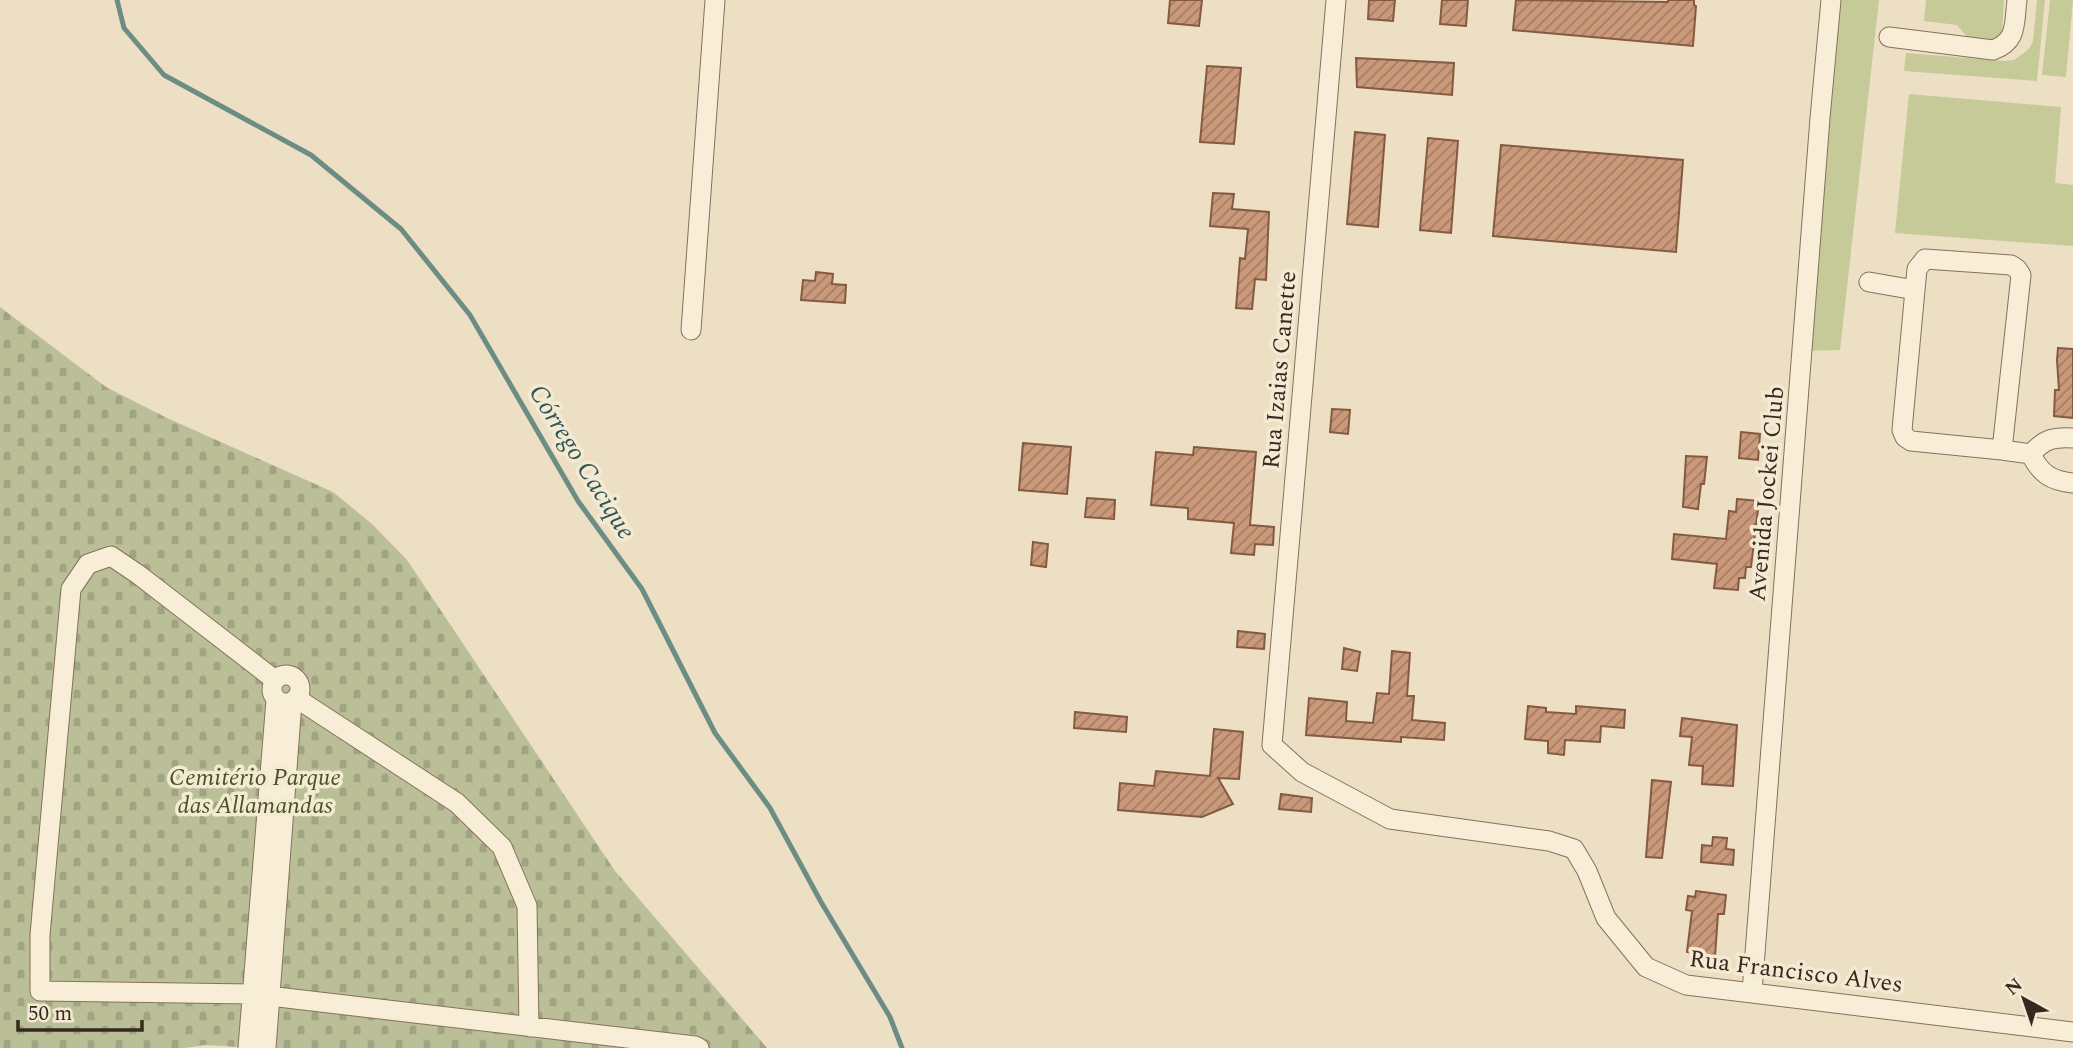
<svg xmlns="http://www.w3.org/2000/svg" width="2073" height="1048" viewBox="0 0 2073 1048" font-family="Spectral,serif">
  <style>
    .green { fill: #c6ca98 }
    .cemetery { fill: url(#cemetery-stones) }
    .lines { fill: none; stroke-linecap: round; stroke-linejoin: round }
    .stream { stroke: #6c8d84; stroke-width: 5 }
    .building { fill: url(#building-hatch); stroke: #855a41; stroke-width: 2 }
    .minor-casing { stroke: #86715b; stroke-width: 21 }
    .minor { stroke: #f8edd6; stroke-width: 19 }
    .labels { text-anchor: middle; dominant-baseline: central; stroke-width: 7; stroke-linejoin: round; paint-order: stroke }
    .street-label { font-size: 24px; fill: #37291e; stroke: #f4ead3 }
    .park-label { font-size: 24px; font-style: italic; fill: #485325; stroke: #f4ead3 }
    .water-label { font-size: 26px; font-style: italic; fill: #2e5652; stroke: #f4ead3 }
  </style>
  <defs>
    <pattern id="cemetery-stones" width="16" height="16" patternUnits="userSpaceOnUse" patternTransform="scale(1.75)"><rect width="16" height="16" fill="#bbbf97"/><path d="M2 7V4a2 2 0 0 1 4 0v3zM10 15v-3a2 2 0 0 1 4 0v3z" fill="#a1a482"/></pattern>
    <pattern id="building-hatch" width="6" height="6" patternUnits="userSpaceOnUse" patternTransform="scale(1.75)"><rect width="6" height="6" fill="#ca997a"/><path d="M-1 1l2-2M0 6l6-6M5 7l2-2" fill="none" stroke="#a57d63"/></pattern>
  </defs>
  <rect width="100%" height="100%" fill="#eddfc3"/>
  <path class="green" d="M 1839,0 L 1879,0 L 1840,350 L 1805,351 Z
    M 1926,0 L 2004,0 L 2002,32 L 1997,41 L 1970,40 L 1957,25 L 1924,21 Z
    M 2037,0 L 2045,0 L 2037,81 L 1904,71 L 1906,53 L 2004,61 L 2014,60 L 2028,50 L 2033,42 Z
    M 2050,0 L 2073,0 L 2066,77 L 2042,75 Z
    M 1909,94 L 2061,107 L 2055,183 L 2073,185 L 2073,246 L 1895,233 Z"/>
  <path class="cemetery" d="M 0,307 L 106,387 L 167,418 L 333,492 L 372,524 L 407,560 L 615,871 L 767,1048 L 255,1048 L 205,1045 L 185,1048 L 0,1048 Z"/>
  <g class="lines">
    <path class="stream" d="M 117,0 L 124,28 L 164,75 L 311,155 L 401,229 L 470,315 L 578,501 L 642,589 L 715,733 L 770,808 L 821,902 L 890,1017 L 902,1048"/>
  </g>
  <path class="building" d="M 1170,0 L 1202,0 L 1199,26 L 1168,23 Z
    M 1369,0 L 1395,0 L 1393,21 L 1368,19 Z
    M 1442,0 L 1468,0 L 1466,26 L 1440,24 Z
    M 1516,0 L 1668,2 L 1668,0 L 1694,0 L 1694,5 L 1696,6 L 1693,46 L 1513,30 Z
    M 1356,58 L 1454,63 L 1452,95 L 1357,87 Z
    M 1207,66 L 1241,68 L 1234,144 L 1200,142 Z
    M 1355,132 L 1385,135 L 1378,227 L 1347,224 Z
    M 1428,138 L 1458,141 L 1451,233 L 1420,230 Z
    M 1501,145 L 1683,160 L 1676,252 L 1493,236 Z
    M 1213,193 L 1234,194 L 1232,209 L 1269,212 L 1266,280 L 1255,279 L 1252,309 L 1236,308 L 1240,258 L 1245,259 L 1248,229 L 1210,226 Z
    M 816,272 L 833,274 L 832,284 L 846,285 L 845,303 L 801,300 L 803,280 L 815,281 Z
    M 2058,348 L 2073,349 L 2073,418 L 2054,416 L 2055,390 L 2059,390 L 2057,360 Z
    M 1332,409 L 1350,410 L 1348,434 L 1330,432 Z
    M 1741,432 L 1760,434 L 1758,460 L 1739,458 Z
    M 1023,443 L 1071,447 L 1067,494 L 1019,490 Z
    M 1194,447 L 1256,452 L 1250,525 L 1274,527 L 1273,545 L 1255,544 L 1254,555 L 1231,553 L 1234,523 L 1188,519 L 1188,508 L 1151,505 L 1156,452 L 1193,455 Z
    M 1686,456 L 1707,457 L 1704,484 L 1701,484 L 1698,509 L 1683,507 Z
    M 1087,498 L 1115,500 L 1114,519 L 1085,517 Z
    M 1737,499 L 1759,501 L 1751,567 L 1746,567 L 1745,578 L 1739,578 L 1738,590 L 1714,588 L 1717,564 L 1672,559 L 1674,534 L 1726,539 L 1729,511 L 1736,512 Z
    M 1033,542 L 1048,544 L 1046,567 L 1031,565 Z
    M 1238,631 L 1265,634 L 1264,649 L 1237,647 Z
    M 1344,648 L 1360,652 L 1357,671 L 1342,669 Z
    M 1392,651 L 1410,653 L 1407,696 L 1414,696 L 1412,720 L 1445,723 L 1444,740 L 1401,737 L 1401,742 L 1306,735 L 1309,698 L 1347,702 L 1346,721 L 1373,723 L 1377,693 L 1389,694 Z
    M 1528,706 L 1546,708 L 1546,712 L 1576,714 L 1576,706 L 1625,710 L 1624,728 L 1601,726 L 1600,742 L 1565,740 L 1564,755 L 1548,753 L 1548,741 L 1525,739 Z
    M 1075,712 L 1127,717 L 1126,732 L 1074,728 Z
    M 1682,718 L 1737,725 L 1733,786 L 1702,784 L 1703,766 L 1689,765 L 1692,737 L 1680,736 Z
    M 1214,729 L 1243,732 L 1239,779 L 1218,778 L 1233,804 L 1202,817 L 1118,810 L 1120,783 L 1154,786 L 1156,771 L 1210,776 Z
    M 1652,780 L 1671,782 L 1662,858 L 1646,857 Z
    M 1281,794 L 1312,798 L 1311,812 L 1279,809 Z
    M 1713,837 L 1727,838 L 1726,849 L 1734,850 L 1733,865 L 1701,862 L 1702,845 L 1712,846 Z
    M 1696,891 L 1726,895 L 1724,914 L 1718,914 L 1715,956 L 1687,952 L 1692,911 L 1686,910 L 1688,896 L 1695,897 Z"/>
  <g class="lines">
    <g class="minor-casing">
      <path id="minor" d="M 1336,0 L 1272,745 L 1302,772 L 1390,819 L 1549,841 L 1574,849 L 1587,871 L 1606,918 L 1646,967 L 1686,985 L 2073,1032
        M 1889,37 L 1993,50 C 2018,41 2014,23 2017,0
        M 1925,259 L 2011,265 L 2017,269 L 2021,275 L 2002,450 L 1911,441 L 1905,437 L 1902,430 L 1915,290 L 1917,269 Z
        M 1869,282 L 1915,290
        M 691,330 L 715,0
        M 2002,450 L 2031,454 C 2044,439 2053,437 2073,438
        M 2031,454 C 2040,474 2052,481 2073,483
        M272 689a14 14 0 1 1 28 0a14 14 0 1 1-28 0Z
        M 275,680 L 139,575 L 111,556 L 88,564 L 71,589 L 40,935 L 40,991 L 252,994 L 695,1046 L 699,1048
        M 296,698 L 457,803 L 502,847 L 527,906 L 529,1027
        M 1752,992 L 1820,118 L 1831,0
        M 248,1048 L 276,700
        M 266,1048 L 292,702"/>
    </g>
    <use href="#minor" class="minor"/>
  </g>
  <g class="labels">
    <g class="street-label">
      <text transform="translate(1280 370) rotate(-85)">Rua Izaias Canette</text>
      <text transform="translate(1767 494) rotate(-85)">Avenida Jockei Club</text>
      <text transform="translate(1796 972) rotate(7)">Rua Francisco Alves</text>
    </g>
    <g class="park-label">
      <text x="255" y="778">Cemitério Parque<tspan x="255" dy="28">das Allamandas</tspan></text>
    </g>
    <g class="water-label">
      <text transform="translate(582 462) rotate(58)">Córrego Cacique</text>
    </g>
  </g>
  <g transform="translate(2024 999) rotate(320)" stroke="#f4ead3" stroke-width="5" paint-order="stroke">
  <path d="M0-5L12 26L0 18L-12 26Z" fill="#37291e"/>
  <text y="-10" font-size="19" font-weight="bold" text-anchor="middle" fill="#37291e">N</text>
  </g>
  <path d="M18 1020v10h124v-10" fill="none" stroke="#37291e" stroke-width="3.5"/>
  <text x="28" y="1020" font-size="21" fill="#37291e" stroke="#f4ead3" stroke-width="5" paint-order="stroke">50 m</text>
</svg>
